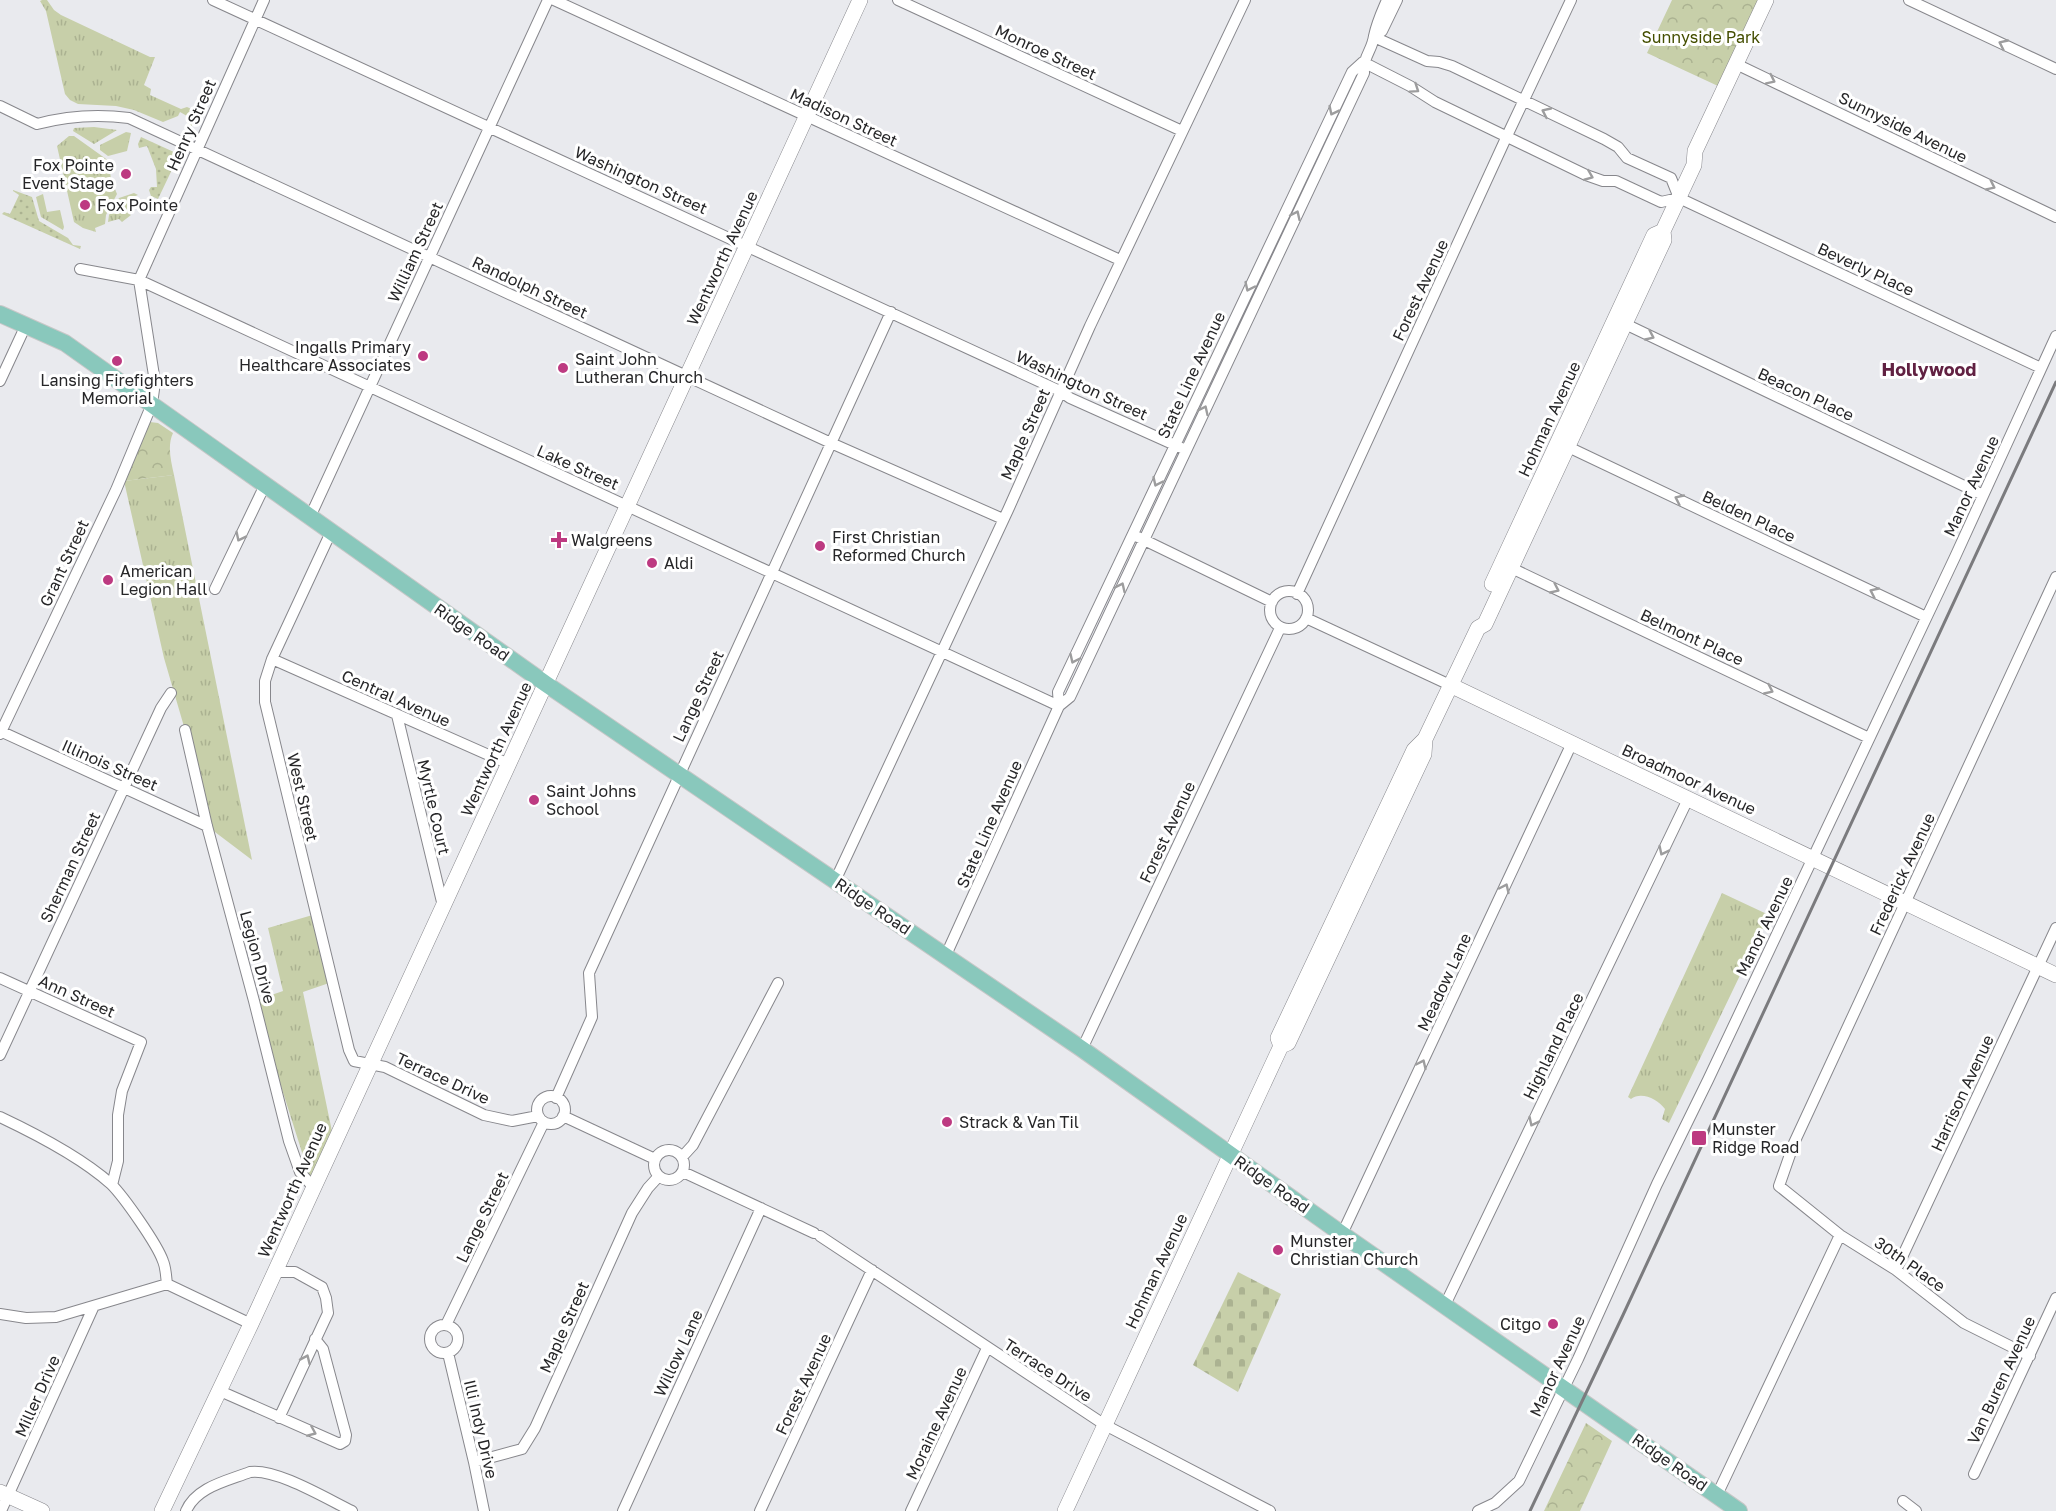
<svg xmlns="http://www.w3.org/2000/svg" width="2056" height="1511" viewBox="0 0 2056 1511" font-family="'Golos Text',sans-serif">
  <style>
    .grass { fill: url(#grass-tufts) }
    .cemetery { fill: url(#cemetery-stones) }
    .park { fill: url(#park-crowns) }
    .garden { fill: url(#garden-dots) }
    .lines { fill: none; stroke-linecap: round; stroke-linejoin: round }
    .street-casing { stroke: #87878c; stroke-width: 12 }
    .secondary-casing { stroke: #87878c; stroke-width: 16 }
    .primary-casing { stroke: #c7c7c7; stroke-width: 18 }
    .street { stroke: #fff; stroke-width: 10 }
    .secondary { stroke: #fff; stroke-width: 15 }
    .primary { stroke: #89c8bc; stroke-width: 16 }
    .rail { stroke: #7b7b7e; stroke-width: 3 }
    .oneway { stroke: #9d9d9e }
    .poi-dot { fill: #bd3a81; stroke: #fff; stroke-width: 2 }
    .labels { text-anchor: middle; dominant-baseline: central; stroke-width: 6; stroke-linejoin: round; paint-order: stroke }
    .park-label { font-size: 16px; fill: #444e00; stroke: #fff }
    .street-label { font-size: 16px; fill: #262628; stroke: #fff }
    .poi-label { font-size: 16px; fill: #262628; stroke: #fff; text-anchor: start }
    .neighbourhood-label { font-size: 18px; font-weight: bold; fill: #612142; stroke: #fff }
  </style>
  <defs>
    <pattern id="grass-tufts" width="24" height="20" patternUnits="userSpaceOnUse" patternTransform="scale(1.5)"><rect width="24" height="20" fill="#c7cfa9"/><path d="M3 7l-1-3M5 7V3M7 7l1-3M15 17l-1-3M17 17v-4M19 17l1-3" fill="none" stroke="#abb291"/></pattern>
    <pattern id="cemetery-stones" width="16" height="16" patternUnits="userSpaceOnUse" patternTransform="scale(1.5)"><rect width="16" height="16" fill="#c7cfa9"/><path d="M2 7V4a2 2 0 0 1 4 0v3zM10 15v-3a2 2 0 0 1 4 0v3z" fill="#abb291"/></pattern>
    <pattern id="park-crowns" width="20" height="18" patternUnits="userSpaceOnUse" patternTransform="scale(1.5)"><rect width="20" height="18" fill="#c7cfa9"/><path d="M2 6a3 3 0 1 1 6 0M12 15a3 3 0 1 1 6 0" fill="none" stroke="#abb291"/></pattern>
    <pattern id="garden-dots" width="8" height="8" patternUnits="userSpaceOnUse" patternTransform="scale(1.5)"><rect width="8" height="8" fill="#c7cfa9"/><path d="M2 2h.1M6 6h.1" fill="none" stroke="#abb291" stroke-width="1.8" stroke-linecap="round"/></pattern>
  </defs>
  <rect width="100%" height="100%" fill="#e9eaee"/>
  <path class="grass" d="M 42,0 L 47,0 L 54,10 L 61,15 L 150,57 L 155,57 L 144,85 L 151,89 L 150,95 L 181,109 L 187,107 L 198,112 L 190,129 L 186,119 L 187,116 L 180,112 L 178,116 L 163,122 L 134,110 L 116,106 L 78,104 L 70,100 L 65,94 L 46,11 L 40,1 Z
    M 94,127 L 117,130 L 94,144 L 73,131 L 74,128 Z
    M 126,132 L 131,133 L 127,151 L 108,156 L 100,150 L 100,145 Z
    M 69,136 L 74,136 L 109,161 L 111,180 L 117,194 L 106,215 L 105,224 L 95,228 L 96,232 L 83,228 L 74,222 L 57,146 Z
    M 134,193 L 138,195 L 133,197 L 136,199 L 129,214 L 131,215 L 122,222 L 119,219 L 108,222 L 109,215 L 119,198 Z
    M 43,194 L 47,212 L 60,210 L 64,227 L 63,230 L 41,217 L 36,197 Z
    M 174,475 L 252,860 L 207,826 L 185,730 L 164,658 L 124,481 Z
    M 1722,893 L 1769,915 L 1669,1123 L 1662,1119 L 1665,1109 C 1658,1099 1641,1091 1631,1099 L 1628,1097 Z
    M 316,914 L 332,982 L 303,992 L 334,1141 L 313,1187 L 254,1001 L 283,991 L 268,928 Z"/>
  <path class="cemetery" d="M 1238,1272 L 1281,1294 L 1238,1392 L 1193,1365 Z"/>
  <path class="park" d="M 1672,0 L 1759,0 L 1718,86 L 1647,53 Z
    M 150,422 L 158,423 L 173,433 C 167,446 171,461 174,475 L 124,481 L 147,424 Z
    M 1586,1423 L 1612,1441 L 1580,1511 L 1544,1511 Z"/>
  <path class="garden" d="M 141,137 L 176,153 L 178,157 L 158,199 L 151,196 L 149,190 L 151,187 L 157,187 L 156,169 L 147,146 L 139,148 L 138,144 Z
    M 13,190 L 32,197 L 39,221 L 68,238 L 73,245 L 81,246 L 80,249 L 2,214 L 4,212 L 10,214 L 19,195 L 13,191 Z"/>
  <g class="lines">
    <g class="street-casing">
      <path id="street" d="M 213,0 L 1060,391 L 1070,398 L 1186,450
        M 554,0 L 1120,260
        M 898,0 L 1182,131
        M 1909,0 L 2056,69
        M 1374,37 L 1427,61 L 1439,62 L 1452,66 L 1604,139 L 1618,147 L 1627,158 L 1671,178 L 1679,198
        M 1374,37 L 1382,31 L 1397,0
        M 1363,62 L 1410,86 L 1435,102 L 1586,175 L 1603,181 L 1616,181 L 1661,202 L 1679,198 L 2041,368
        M 1736,64 L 2056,217
        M 0,106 L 37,124 C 67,116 98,114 129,118 L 831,443 L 1003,519
        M 80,269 L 139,280 L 1059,706
        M 1621,322 L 1983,495
        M 0,381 L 26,325
        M 1564,445 L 1926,617
        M 310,517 L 548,0
        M 331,532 L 272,659 L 265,681 L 265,702 L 349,1050 L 354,1061 L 385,1067 L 484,1115 L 512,1121 L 538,1116
        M 1138,537 L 1272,602
        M 1505,565 L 1869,738
        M 215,589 L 265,485
        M1270 610a19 19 0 1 1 38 0a19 19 0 1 1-38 0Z
        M 1297,594 L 1506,138 L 1571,0
        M 1306,618 L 1450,685
        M 272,659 L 509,764
        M 1059,706 L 1058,692 L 1352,72 L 1363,62
        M 397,715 L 443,906
        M 185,730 L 207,826 L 254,1001 L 289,1141 L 300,1172 L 313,1187
        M 0,731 L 207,826
        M 0,734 L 116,490 L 152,404 L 155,382 L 139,280 L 264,0
        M 835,881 L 1008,510 L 1090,326 L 1245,0
        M 946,955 L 1059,706 L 1070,697 L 1364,73 C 1363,56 1372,51 1374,36 C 1377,22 1381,14 1387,0
        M 0,978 L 141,1042 L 122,1091 L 118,1115 L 118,1161 L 112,1185
        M 1082,1049 L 1280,628
        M 0,1055 L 161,708 L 171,693
        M537 1110a14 14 0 1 1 28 0a14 14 0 1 1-28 0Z
        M 556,1098 L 592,1017 L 589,973 L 891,312
        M 563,1116 L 655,1159
        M 0,1117 C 36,1134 82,1158 111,1184 C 124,1197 157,1244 163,1261 C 166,1268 166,1277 167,1284
        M654 1165a15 15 0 1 1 30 0a15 15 0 1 1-30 0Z
        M 682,1157 L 693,1145 L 778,983
        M 683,1172 L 814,1233
        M 1342,1234 L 1572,743
        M 820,1236 L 1105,1425 L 1270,1511
        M 1896,1270 L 2056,928
        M 275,1272 L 295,1272 L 322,1287 L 326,1298 L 328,1313 L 279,1418
        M 167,1284 L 251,1324
        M 1445,1305 L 1688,799
        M 0,1314 L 26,1318 L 56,1317 L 167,1284
        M430 1339a14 14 0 1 1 28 0a14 14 0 1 1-28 0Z
        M 446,1325 L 544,1122
        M 448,1353 L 474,1462 L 484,1511
        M 2030,1356 L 1964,1323 L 1896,1270 L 1840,1235 L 1779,1186 L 1794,1143 L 2056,577
        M 220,1391 L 340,1444 L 345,1441 L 346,1435 L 323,1349 L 315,1339
        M 474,1462 L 522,1449 L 535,1428 L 632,1213 L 648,1188 L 659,1176
        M 1974,1474 L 2056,1298
        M 1717,1495 L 1840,1235
        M 1903,1501 L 1916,1511
        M 1,1511 L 93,1308
        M 186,1511 C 196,1487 227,1481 250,1472 C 276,1468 327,1499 352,1511
        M 623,1511 L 761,1208
        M 760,1511 L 872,1270
        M 911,1511 L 987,1348
        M 1478,1511 L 1495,1503 L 1519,1481 L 1578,1359 L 1657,1184 L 1708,1080 L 1955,557 L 2056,336"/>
    </g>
    <g class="secondary-casing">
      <path id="secondary" d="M 1492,584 L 1654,235 L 1663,231
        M 1450,685 L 2056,975
        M 1281,1046 L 1278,1038 L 1414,750 L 1425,739
        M 0,1492 L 42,1511
        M 162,1511 L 251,1324 L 860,0
        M 1065,1511 L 1281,1046 L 1288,1043 L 1424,754 L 1425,739 L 1478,628 L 1485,624 L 1664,240 L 1663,231 L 1694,165 L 1695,151 L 1766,0"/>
    </g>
    <g class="primary-casing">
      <path id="primary" d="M 0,314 L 65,343 L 546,684 L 1082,1049 L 1342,1234 L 1739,1511"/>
    </g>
    <use href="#street" class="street"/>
    <use href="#secondary" class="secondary"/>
    <use href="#primary" class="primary"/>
    <path class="rail" d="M 1530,1511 L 1623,1315 L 2056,382"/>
  </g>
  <defs><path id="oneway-chevron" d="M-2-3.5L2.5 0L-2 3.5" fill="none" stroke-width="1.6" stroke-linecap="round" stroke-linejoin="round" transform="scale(1.5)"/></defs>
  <g class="oneway">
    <use href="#oneway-chevron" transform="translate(2003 44) rotate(-155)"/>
    <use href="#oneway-chevron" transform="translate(1771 80) rotate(26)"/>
    <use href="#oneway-chevron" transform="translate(1415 89) rotate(34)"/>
    <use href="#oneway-chevron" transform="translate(1333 111) rotate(116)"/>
    <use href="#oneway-chevron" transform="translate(1546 112) rotate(-155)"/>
    <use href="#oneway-chevron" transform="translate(1589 176) rotate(22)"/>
    <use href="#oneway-chevron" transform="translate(1991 186) rotate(26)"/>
    <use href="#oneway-chevron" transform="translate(1296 215) rotate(-65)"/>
    <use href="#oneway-chevron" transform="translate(1249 287) rotate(115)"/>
    <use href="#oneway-chevron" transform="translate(1650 336) rotate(25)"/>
    <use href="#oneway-chevron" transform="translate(1204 410) rotate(-65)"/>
    <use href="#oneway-chevron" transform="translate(1157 482) rotate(115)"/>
    <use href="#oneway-chevron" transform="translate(1679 499) rotate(-155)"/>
    <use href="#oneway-chevron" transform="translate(240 537) rotate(116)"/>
    <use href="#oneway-chevron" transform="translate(1121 587) rotate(-65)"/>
    <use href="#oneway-chevron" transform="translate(1555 589) rotate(25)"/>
    <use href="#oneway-chevron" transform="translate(1874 592) rotate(-155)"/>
    <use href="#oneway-chevron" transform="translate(1074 659) rotate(115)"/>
    <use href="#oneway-chevron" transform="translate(1769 690) rotate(25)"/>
    <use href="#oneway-chevron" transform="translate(1663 851) rotate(116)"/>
    <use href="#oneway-chevron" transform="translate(1505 888) rotate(-65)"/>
    <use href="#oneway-chevron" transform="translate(1422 1064) rotate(-65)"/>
    <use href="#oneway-chevron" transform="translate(1533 1122) rotate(116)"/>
    <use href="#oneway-chevron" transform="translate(306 1359) rotate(-66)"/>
    <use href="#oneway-chevron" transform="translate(312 1432) rotate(23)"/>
  </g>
  <g class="poi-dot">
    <circle cx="126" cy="174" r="6"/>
    <circle cx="85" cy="205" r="6"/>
    <circle cx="423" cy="356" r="6"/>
    <circle cx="117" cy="361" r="6"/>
    <circle cx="563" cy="368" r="6"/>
    <path d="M556 531h6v6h6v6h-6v6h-6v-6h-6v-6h6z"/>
    <circle cx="820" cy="546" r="6"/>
    <circle cx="652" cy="563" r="6"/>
    <circle cx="108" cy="580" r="6"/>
    <circle cx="534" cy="800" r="6"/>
    <circle cx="947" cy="1122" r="6"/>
    <rect x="1691" y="1130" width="16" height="16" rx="3"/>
    <circle cx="1278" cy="1250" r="6"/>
    <circle cx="1553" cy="1324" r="6"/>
  </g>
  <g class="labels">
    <g class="park-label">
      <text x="1701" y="37">Sunnyside Park</text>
    </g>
    <g class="street-label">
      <text transform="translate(1046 52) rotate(25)">Monroe Street</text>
      <text transform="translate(844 117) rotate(25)">Madison Street</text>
      <text transform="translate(191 125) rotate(-66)">Henry Street</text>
      <text transform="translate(1903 127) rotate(26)">Sunnyside Avenue</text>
      <text transform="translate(641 180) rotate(24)">Washington Street</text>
      <text transform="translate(415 252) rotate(-65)">William Street</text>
      <text transform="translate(722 258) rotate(-65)">Wentworth Avenue</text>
      <text transform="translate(1866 269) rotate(25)">Beverly Place</text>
      <text transform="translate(530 287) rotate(25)">Randolph Street</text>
      <text transform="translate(1420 290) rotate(-65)">Forest Avenue</text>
      <text transform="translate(1191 375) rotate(-65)">State Line Avenue</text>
      <text transform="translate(1082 385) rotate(25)">Washington Street</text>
      <text transform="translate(1806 394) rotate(25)">Beacon Place</text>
      <text transform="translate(1549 419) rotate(-65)">Hohman Avenue</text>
      <text transform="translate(1025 434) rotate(-66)">Maple Street</text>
      <text transform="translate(578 467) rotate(24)">Lake Street</text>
      <text transform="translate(1971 486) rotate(-65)">Manor Avenue</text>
      <text transform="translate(1749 516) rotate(25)">Belden Place</text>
      <text transform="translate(64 563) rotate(-65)">Grant Street</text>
      <text transform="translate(472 632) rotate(35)">Ridge Road</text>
      <text transform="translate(1692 637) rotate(25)">Belmont Place</text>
      <text transform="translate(698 696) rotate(-65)">Lange Street</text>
      <text transform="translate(396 698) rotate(24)">Central Avenue</text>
      <text transform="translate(496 749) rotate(-65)">Wentworth Avenue</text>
      <text transform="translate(110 765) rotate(24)">Illinois Street</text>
      <text transform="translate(1689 779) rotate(25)">Broadmoor Avenue</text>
      <text transform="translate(303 797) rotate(77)">West Street</text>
      <text transform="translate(434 807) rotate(77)">Myrtle Court</text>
      <text transform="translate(989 824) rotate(-66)">State Line Avenue</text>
      <text transform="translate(1167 832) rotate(-65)">Forest Avenue</text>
      <text transform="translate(70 867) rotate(-65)">Sherman Street</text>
      <text transform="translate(1902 874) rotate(-65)">Frederick Avenue</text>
      <text transform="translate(873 906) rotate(34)">Ridge Road</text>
      <text transform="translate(1764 926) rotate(-64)">Manor Avenue</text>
      <text transform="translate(258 957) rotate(75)">Legion Drive</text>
      <text transform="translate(1444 982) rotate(-65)">Meadow Lane</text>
      <text transform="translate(77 996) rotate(24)">Ann Street</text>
      <text transform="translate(1553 1046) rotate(-64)">Highland Place</text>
      <text transform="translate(443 1078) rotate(25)">Terrace Drive</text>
      <text transform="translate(1962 1093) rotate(-65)">Harrison Avenue</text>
      <text transform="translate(1272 1184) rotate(35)">Ridge Road</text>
      <text transform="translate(292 1190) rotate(-66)">Wentworth Avenue</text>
      <text transform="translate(482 1217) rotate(-64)">Lange Street</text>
      <text transform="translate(1910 1264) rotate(35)">30th Place</text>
      <text transform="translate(1156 1271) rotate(-65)">Hohman Avenue</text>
      <text transform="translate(564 1327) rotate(-66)">Maple Street</text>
      <text transform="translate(678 1353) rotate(-65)">Willow Lane</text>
      <text transform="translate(1557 1366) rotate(-65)">Manor Avenue</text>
      <text transform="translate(1048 1370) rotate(33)">Terrace Drive</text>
      <text transform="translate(2001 1380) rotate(-65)">Van Buren Avenue</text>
      <text transform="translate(803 1384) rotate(-65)">Forest Avenue</text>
      <text transform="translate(37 1396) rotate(-66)">Miller Drive</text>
      <text transform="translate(936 1423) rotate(-65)">Moraine Avenue</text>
      <text transform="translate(481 1429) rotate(77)">Illi Indy Drive</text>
      <text transform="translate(1670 1462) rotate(35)">Ridge Road</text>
    </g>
    <g class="poi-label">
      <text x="114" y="165" text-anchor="end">Fox Pointe<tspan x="114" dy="18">Event Stage</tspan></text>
      <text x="97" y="205">Fox Pointe</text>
      <text x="411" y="347" text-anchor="end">Ingalls Primary<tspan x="411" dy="18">Healthcare Associates</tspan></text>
      <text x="575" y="359">Saint John<tspan x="575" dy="18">Lutheran Church</tspan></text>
      <text x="117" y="380" text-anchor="middle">Lansing Firefighters<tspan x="117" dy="18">Memorial</tspan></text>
      <text x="832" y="537">First Christian<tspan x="832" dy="18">Reformed Church</tspan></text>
      <text x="571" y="540">Walgreens</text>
      <text x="664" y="563">Aldi</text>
      <text x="120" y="571">American<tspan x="120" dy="18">Legion Hall</tspan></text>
      <text x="546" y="791">Saint Johns<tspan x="546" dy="18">School</tspan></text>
      <text x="959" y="1122">Strack &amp; Van Til</text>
      <text x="1712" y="1129">Munster<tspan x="1712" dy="18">Ridge Road</tspan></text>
      <text x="1290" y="1241">Munster<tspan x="1290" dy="18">Christian Church</tspan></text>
      <text x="1541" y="1324" text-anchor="end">Citgo</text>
    </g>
    <g class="neighbourhood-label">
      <text x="1929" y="369">Hollywood</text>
    </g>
  </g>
</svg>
